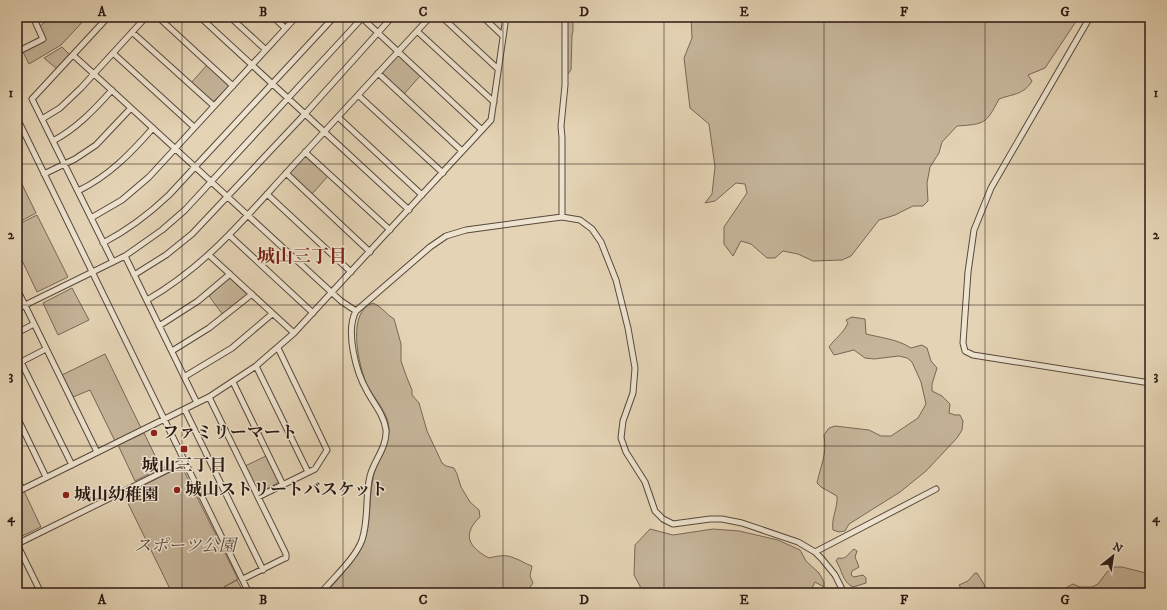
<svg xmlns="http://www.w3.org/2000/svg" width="1167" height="610" viewBox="0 0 1167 610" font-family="'IM FELL DW Pica','Noto Serif JP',serif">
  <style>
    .green { fill: #c5b499; stroke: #786656 }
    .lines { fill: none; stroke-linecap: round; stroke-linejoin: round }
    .minor-casing { stroke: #59483c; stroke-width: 7 }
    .minor { stroke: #ede3cf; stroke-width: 5 }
    .grid { fill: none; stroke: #2b1913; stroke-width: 1; stroke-opacity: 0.55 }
    .poi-dot { fill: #8f2418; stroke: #ede3cf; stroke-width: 1.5 }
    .labels { text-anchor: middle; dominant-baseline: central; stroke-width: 3; stroke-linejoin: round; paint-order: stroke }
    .poi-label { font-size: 17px; font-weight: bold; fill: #2b1913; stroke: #ede3cf; text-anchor: start }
    .park-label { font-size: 17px; font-style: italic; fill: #59483b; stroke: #ede3cf }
    .neighbourhood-label { font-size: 18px; font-weight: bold; fill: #7a1f14; stroke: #ede3cf }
    .neatline { fill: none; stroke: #2b1913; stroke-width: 1.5 }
    .grid-label { font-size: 13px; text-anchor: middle; font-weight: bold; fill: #2b1913 }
  </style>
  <rect width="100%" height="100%" fill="#e4d4b5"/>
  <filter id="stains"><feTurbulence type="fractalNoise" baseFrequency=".005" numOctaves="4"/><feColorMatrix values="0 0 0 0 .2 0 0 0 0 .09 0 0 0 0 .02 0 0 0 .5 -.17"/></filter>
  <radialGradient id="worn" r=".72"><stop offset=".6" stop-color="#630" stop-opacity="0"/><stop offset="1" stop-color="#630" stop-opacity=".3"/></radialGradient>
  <path class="green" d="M 52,17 L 87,17 L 61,45 L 29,64 L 23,52 L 45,41 L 45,38 L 40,26 Z
    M 567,17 L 573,17 L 573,31 L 572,35 L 571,70 L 568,74 L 566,73 Z
    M 691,17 L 1079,17 L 1045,68 L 1028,75 L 1032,81 C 1024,95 1012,94 999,99 C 986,124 985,124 957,126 L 942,142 L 939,153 L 930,167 L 927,183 L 928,201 L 923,206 L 913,206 L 895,215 L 879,220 L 851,256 L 842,260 L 813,261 L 798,254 L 783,251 L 775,258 L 767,258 L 751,244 L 741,241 L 733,256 L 724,244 L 724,227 L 747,193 L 745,184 L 736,183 L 715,201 L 705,203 L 712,194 L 715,167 L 709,124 L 690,108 L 684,58 L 692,38 Z
    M 62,47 L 70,55 L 57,69 L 44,58 Z
    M 399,56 L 420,76 L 404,94 L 382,73 L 396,57 Z
    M 207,65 L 229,86 L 213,102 L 191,83 Z
    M 305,156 L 328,176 L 312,194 L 290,173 Z
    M 17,174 L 36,213 L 17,223 Z
    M 37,215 L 68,277 L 37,292 L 17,250 L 17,225 Z
    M 229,278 L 230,278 L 248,294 L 223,315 L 209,296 Z
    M 72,288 L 89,320 L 58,335 L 43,303 Z
    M 373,303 C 382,307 386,314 394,319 L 401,344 L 401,361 L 407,378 L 412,390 L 412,395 L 419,403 L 427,431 L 442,463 L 446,466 L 454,468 L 457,474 L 461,487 L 470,502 L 479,510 L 480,517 C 462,534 468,547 489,558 C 497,556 506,554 514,558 C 521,560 525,564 532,566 L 530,576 L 533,583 L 526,593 L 326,593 C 339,577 361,556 366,536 C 371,517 369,497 373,478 C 376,462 388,450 389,432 C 390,412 372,398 365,380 C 358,361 347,311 373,303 Z
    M 852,317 L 865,319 L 866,334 C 882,338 897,339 911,348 L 922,345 L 927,348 L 931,361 L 937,368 L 932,384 L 932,391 L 942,396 L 950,404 L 949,413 L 955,415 L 960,415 L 963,421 L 962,430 L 957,438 L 926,471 L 900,492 L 849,524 L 845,531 L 839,532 L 833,530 C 831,518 838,508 837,496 L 821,487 L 817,483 C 821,464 827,456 824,435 L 829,428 L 835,426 L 869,430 L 881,436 L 891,436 L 918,418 L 926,404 L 921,382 L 912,362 L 907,358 L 899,356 L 874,359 L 865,358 L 854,350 L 834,355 L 829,347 C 835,338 843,334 848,323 L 846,320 Z
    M 105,354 L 141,428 L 115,441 L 90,390 L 73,397 L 62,375 Z
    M 144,433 L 161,468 L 135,481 L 118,445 Z
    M 266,456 L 279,482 L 260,493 L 258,492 L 245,466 Z
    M 180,467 L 183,469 L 238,579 L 224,587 L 237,580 L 244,593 L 172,593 L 124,495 Z
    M 24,491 L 41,527 L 20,537 L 17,537 L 17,494 Z
    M 650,529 L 673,535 L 713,529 L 739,531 L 778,540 L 800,550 L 806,561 L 819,573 L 824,582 L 824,587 L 815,582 L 810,592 L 811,593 L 641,593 L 640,586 L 634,575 L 635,545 Z
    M 854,549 L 857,551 L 855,557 L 859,567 L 852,571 L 851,575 L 854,577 L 863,575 L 866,578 L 866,583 L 853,587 C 842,582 842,569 836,561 L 838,558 C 847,560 848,553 854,549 Z
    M 1115,567 L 1122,567 L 1150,574 L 1150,593 L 1056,593 L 1073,584 L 1080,587 L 1092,587 L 1098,584 L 1107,572 Z
    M 975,573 L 977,573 L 985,586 L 985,588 L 973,590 L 973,593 L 964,593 L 959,585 L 968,581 Z"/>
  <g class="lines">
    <g class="minor-casing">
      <path id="minor" d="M 108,17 L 32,99 L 113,262
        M 158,17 L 233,86
        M 200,17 L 409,210
        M 230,17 L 266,50
        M 273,17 L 285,28
        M 361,17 L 482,130
        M 442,17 L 498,69
        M 483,17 L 503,36
        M 1090,17 L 991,188 L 974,230 L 968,272 L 963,343 L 965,351 L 973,355 L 1150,383
        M 17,21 L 23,17
        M 417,31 L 494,102
        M 132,32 L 214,106
        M 17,52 L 43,39 L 33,17
        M 113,53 L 194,127
        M 73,55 L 94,74
        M 378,73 L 462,151
        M 94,74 L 341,301 L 356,311
        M 358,95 L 443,173
        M 338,117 L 422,195
        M 17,118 L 249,593
        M 42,119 L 60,108 L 81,88 L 146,17
        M 53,141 C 77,128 94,110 112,90
        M 305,152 L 390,230
        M 286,173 L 370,252
        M 44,174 L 75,159 L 96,145 L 131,108
        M 78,191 C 109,176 131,153 153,128
        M 267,194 L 351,272
        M 562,217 L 562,138 L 561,126 L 565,85 L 565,17
        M 91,218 L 122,200 L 149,177 L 296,17
        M 229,235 L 313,313
        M 103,243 C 128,230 149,214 169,195 L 334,17
        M 209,255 L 294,333
        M 125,256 L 197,403
        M 134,275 L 166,255 L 192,234 L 305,114 L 392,17
        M 17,289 L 97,452
        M 147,300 C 206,266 243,220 289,170 C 336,119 383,68 430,17
        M 17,309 L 125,256 L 162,230 L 185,210 L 363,17
        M 159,326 L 198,301 L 230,274
        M 17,333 L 34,324
        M 172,351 L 209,328 L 252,294
        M 21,362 L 72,465
        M 17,364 L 46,349
        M 256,366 L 308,472
        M 184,377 L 232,348 L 272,314
        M 233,382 L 283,485
        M 209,397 L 286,554 L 286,558 L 283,559 L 243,579
        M 185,410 L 263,570
        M 17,417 L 46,477
        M 17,480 L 22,489
        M 17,492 L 209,397 L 256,366 L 294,333 L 491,120 L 506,17
        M 258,497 L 315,469 L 327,450 L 278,348
        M 17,544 L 185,461
        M 17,544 L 41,593
        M 815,552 L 936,489
        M 321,593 C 334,577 355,559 362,540 C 369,519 365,496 370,476 C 374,460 387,448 386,430 C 384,415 374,404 367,391 C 356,372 345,331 356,311 L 430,247 L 446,236 L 466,230 L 539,220 L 562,217 L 580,220 L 592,229 L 601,242 L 616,280 L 628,328 L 635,368 L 633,393 L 623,421 L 621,438 L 626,452 L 645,482 L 655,511 L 663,519 L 673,524 L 710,519 L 722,519 L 742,523 L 798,542 L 815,552 L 822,559 L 835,575 L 844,593"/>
    </g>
    <use href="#minor" class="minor"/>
  </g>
  <path class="grid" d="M 182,17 L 182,593M 343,17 L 343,593M 503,17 L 503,593M 664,17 L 664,593M 824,17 L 824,593M 985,17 L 985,593M 17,164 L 1150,164M 17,305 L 1150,305M 17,446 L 1150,446"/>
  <g class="poi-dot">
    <circle cx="154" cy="433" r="4"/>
    <rect x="180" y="445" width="8" height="8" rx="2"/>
    <circle cx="177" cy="490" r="4"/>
    <circle cx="66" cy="495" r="4"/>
  </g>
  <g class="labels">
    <g class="poi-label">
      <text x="162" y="433">ファミリーマート</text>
      <text x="184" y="466" text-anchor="middle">城山三丁目</text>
      <text x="185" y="490">城山ストリートバスケット</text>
      <text x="74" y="495">城山幼稚園</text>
    </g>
    <g class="park-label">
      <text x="185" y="546">スポーツ公園</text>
    </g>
    <g class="neighbourhood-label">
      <text x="302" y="257">城山三丁目</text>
    </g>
  </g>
  <rect width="1167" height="610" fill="none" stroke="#e4d4b5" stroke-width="44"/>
  <g transform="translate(1113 556) rotate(30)" stroke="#ede3cf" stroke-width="3" paint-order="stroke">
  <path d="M0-3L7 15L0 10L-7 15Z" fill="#2b1913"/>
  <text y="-6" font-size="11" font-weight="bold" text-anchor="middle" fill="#2b1913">N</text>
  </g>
  <rect x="22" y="22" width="1123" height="566" class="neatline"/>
  <g class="grid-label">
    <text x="102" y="16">A</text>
    <text x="263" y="16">B</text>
    <text x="423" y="16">C</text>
    <text x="584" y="16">D</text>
    <text x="744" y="16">E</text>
    <text x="904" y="16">F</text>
    <text x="1065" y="16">G</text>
    <text x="11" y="97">1</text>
    <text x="1156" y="97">1</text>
    <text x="11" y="239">2</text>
    <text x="1156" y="239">2</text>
    <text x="11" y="380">3</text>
    <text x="1156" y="380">3</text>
    <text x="11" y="522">4</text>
    <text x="1156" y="522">4</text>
    <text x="102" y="604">A</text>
    <text x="263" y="604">B</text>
    <text x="423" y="604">C</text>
    <text x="584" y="604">D</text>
    <text x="744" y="604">E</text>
    <text x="904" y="604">F</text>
    <text x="1065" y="604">G</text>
  </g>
  <rect width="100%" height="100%" filter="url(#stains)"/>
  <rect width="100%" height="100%" fill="url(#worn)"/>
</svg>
